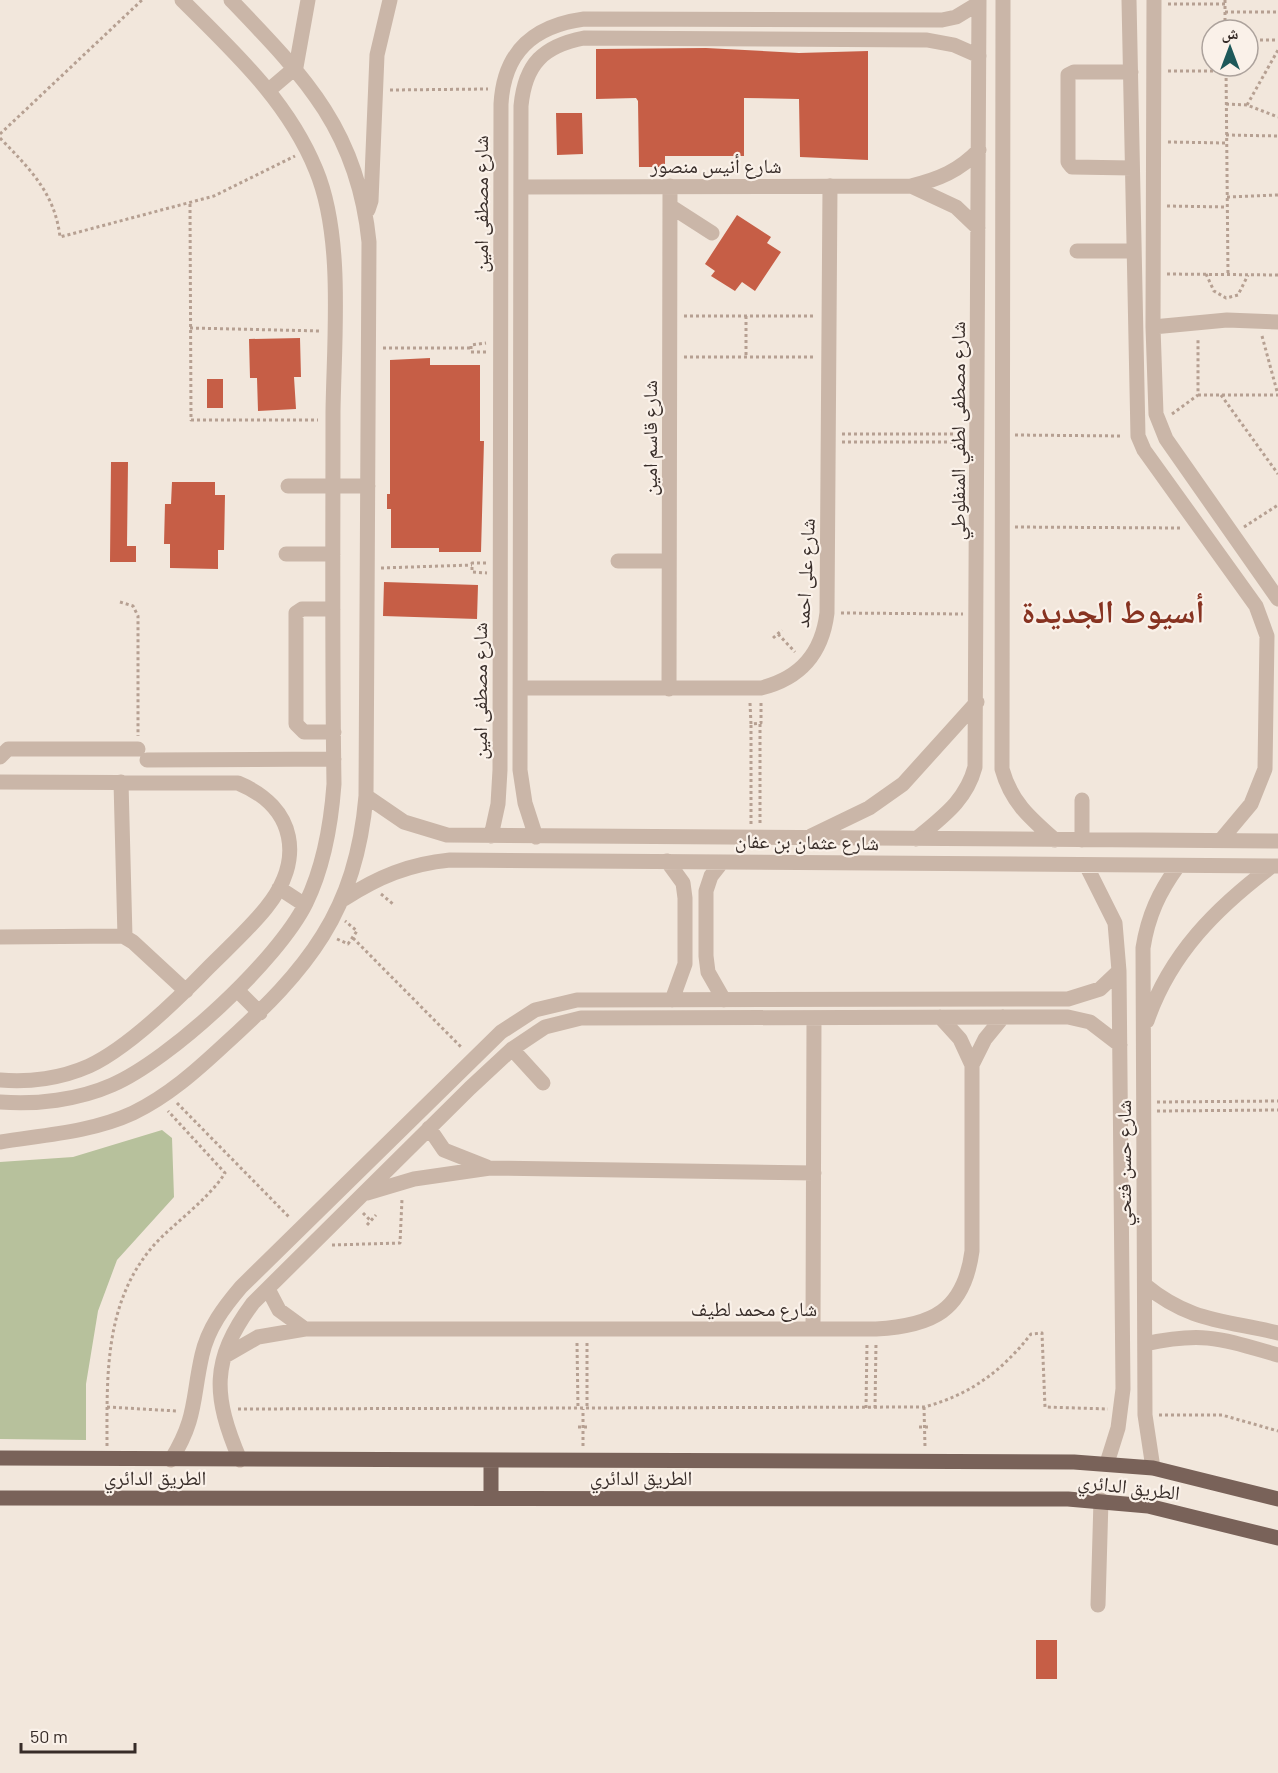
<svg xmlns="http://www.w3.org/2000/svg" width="1278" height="1773" viewBox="0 0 1278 1773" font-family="Barlow,'Noto Naskh Arabic',sans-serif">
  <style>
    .green { fill: #b7c19c }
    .building { fill: #c65e46 }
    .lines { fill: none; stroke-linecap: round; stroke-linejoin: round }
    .path { stroke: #b6a092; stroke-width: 3; stroke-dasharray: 3 3; stroke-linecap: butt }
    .minor { stroke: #cab6a8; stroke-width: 15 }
    .major { stroke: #796259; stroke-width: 15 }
    .labels { text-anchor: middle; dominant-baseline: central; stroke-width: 4.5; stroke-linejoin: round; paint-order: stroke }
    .street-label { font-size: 20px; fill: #372c28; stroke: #faf1e9 }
    .town-label { font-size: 32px; font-weight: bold; fill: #873321; stroke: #faf1e9 }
  </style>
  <rect width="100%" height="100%" fill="#f2e7dc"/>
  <path class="green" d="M 162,1130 L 172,1138 L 174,1197 L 117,1260 L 98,1311 L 86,1384 L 86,1440 L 0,1439 L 0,1162 L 73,1157 Z"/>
  <path class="building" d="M 706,48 L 799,53 L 868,51 L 868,160 L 800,157 L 799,99 L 744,98 L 744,156 L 665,156 L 665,167 L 639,167 L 638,101 L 636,98 L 596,99 L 596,49 Z
    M 556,113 L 582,113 L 583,154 L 557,155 Z
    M 737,215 L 771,237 L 767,243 L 781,252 L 755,291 L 742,282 L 735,291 L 711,276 L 715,271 L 705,264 Z
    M 300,338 L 301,377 L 294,377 L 296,409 L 258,411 L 257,378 L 250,378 L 249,339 Z
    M 430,358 L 430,365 L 480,365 L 480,441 L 484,441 L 481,552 L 439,552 L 439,548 L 391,548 L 391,509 L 387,509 L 387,494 L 390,494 L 390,360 Z
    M 207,379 L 223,379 L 223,408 L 207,408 Z
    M 111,462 L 128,462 L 127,546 L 136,546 L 136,562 L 110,562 Z
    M 172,482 L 215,482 L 215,495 L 225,495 L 224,550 L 218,550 L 218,569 L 170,568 L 170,544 L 164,544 L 165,504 L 171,504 Z
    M 384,582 L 478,585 L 477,619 L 383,616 Z
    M 1036,1640 L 1057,1640 L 1057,1679 L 1036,1679 Z"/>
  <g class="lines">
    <path class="path" d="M 1225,0 L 1225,30
      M 1168,4 L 1225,4
      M 1225,12 L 1278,12
      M 1248,40 L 1278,40
      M 1226,66 L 1228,275
      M 1168,71 L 1226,71
      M 390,90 L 488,89
      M 1226,104 L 1247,105 L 1278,117
      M 1247,105 L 1278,50
      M 0,134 L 142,0
      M 1226,135 L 1278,136
      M 0,138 C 29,168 55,193 60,237 L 214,196 L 295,156
      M 1168,142 L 1226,143
      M 1227,197 L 1278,195
      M 190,204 L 191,420 L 318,420
      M 1167,206 L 1227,207
      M 1167,274 L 1278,275
      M 1206,274 L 1214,291 L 1226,298 L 1238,295 L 1248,275
      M 684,316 L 815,316
      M 746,316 L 746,357
      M 190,328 L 321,331
      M 1262,336 L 1278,395
      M 383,348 L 471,348
      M 486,352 L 471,352 L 471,345 L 486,343
      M 684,357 L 815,357
      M 1198,395 L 1278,395
      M 1221,395 L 1278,474
      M 1172,414 L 1198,395 L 1198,338
      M 842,434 L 962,434
      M 1015,435 L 1123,436
      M 842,442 L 962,442
      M 1015,527 L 1183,528
      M 1244,527 L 1278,505
      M 486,563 L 472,563 L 472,572 L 487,573
      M 381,568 L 472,565
      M 120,602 L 133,606 L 138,616 L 138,736
      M 841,613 L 963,614
      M 778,634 L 795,652
      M 773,638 L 782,630
      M 750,703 L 751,724 L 761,723 L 761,703
      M 760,724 L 760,824
      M 751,824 L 751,724
      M 381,894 L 393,904
      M 353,938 L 462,1048
      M 337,939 L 348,944 L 357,931 L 345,921
      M 1157,1102 L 1278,1101
      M 177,1103 L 290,1218
      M 1157,1111 L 1278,1110
      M 363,1213 L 371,1221
      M 367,1225 L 376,1215
      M 332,1245 L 400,1243 L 402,1199
      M 577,1343 L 578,1408
      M 587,1343 L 587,1408
      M 107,1407 L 177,1411
      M 924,1407 L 925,1447
      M 866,1408 L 867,1343
      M 875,1408 L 876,1343
      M 238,1409 L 924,1407 C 970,1395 1002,1371 1031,1334 L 1042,1333 L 1045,1407 L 1108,1409
      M 1159,1415 L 1222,1415 L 1278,1431
      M 578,1427 L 588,1427
      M 919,1427 L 929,1427
      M 107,1446 C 107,1375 104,1302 154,1245 C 175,1222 209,1199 225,1173 L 168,1111
      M 583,1446 L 583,1409"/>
    <path class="minor" d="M 1003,0 L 1002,769 C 1011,802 1030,818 1055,840
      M 1129,0 L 1138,436 L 1144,450 L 1256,606 L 1267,636 L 1265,769 L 1251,804 L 1220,841
      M 1154,0 L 1153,327 L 1156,414 L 1166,439 L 1278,599
      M 1131,72 L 1074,72 L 1068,75 L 1068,162 L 1072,167 L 1132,168
      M 269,90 L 296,67 L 308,0
      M 911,186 L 956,207 L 978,228
      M 521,187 L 911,186 C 939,179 959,171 979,150
      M 670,206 L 712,233
      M 368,210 L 371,201 L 377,55 L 390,0
      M 1077,251 L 1134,251
      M 1153,327 L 1227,320 L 1278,322
      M 288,486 L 368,486
      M 286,554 L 333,554
      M 618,561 L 669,561
      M 333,609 L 302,609 L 296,613 L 296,724 L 304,732 L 334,732
      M 520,688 L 761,688 C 801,678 822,653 827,613 L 830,186
      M 669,689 L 670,186
      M 0,757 L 8,749 L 138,749
      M 147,760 L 334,759
      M 0,782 L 238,783 C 296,807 305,860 266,908 C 249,929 228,948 209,967 C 179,998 128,1048 89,1066 C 62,1078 29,1083 0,1080
      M 121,782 L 125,937
      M 366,796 L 404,822 L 447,835 L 1278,841
      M 1082,800 L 1082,840
      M 491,836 L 498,804 L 500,770 L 501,104 C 504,52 533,26 584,19 L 942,20 L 956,17 L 979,3
      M 811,836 L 869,808 L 903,784 L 977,702
      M 536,837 L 525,803 L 520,770 L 521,106 C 525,64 543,46 584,38 L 927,40 L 954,45 L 979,56
      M 916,839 C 942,817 966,801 975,767 L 979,0
      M 667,861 L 683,883 L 685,898 L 685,964 L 672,1000
      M 722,862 L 711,876 L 706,891 L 706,956 L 708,972 L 724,1000
      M 1086,865 L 1115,923 L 1119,971 L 1123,1389 L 1118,1428 L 1107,1463
      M 279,888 L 305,905
      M 344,899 C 378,877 409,864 450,860 L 1278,866
      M 0,937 L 123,936 L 133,942 L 186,991
      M 237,990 L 260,1013
      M 1147,1021 C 1170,954 1216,908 1272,866
      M 512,1049 L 543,1083
      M 972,1065 L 985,1039 L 1003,1017
      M 0,1102 C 36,1105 78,1100 112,1085 C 170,1060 278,960 306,903 C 324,866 331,825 334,784 C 332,661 333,536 333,412 C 334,339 344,237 316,170 C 288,101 234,52 182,0
      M 429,1128 L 444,1150 L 487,1167
      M 0,1142 C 44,1135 92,1132 133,1113 C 168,1096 196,1071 224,1045 C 308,969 356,912 366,796 L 369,242 C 358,131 305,77 231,0
      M 367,1193 L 414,1179 L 490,1168 L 814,1173
      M 1145,1285 C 1190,1322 1224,1320 1278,1333
      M 268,1289 L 279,1310 L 305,1329
      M 813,1329 L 814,1018
      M 1145,1344 C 1204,1331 1222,1339 1278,1355
      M 225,1356 L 258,1337 L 305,1329 L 876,1329 C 932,1326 964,1311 972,1251 L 972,1065 L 960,1039 L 940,1017
      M 171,1460 C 197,1418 192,1399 202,1355 C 208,1328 224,1307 241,1287 L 501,1032 L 535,1010 L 577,1000 L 1068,999 L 1100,989 L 1119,971
      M 240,1460 C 213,1396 210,1361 253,1303 L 470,1088 L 512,1049 L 545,1027 L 581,1018 L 1068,1017 L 1090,1022 L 1120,1045
      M 1153,1468 L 1145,1415 L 1143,948 C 1148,916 1159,892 1178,866
      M 1098,1605 L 1101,1500"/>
    <path class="major" d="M 0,1458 L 1074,1462 L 1153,1468 L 1278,1499
      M 491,1460 L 491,1498
      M 0,1498 L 1068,1499 L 1148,1506 L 1278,1538"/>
  </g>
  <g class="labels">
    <g class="street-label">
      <text x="716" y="165">شارع أنيس منصور</text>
      <text transform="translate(480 204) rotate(-90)">شارع مصطفى امين</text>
      <text transform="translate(957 431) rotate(-90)">شارع مصطفى لطفي المنفلوطي</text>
      <text transform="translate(649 438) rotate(-90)">شارع قاسم امين</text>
      <text transform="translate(804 573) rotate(-87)">شارع على احمد</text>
      <text transform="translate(479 691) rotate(-90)">شارع مصطفى امين</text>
      <text transform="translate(807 841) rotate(1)">شارع عثمان بن عفان</text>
      <text transform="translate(1123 1163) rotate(-90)">شارع حسن فتحي</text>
      <text x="754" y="1308">شارع محمد لطيف</text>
      <text x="155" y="1477">الطريق الدائري</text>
      <text x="641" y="1477">الطريق الدائري</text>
      <text transform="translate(1129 1486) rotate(7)">الطريق الدائري</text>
    </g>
    <g class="town-label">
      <text x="1113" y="610">أسيوط الجديدة</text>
    </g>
  </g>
  <g transform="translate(1230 48)"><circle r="28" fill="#faf1e9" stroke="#aca29c" stroke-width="1.5"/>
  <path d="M0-4.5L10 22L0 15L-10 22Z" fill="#1d5859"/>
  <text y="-9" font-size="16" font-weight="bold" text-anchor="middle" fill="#372c28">ش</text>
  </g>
  <path d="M21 1743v9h114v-9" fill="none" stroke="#372c28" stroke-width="3"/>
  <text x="30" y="1743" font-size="18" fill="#372c28" stroke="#faf1e9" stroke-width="4.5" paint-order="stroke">50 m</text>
</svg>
